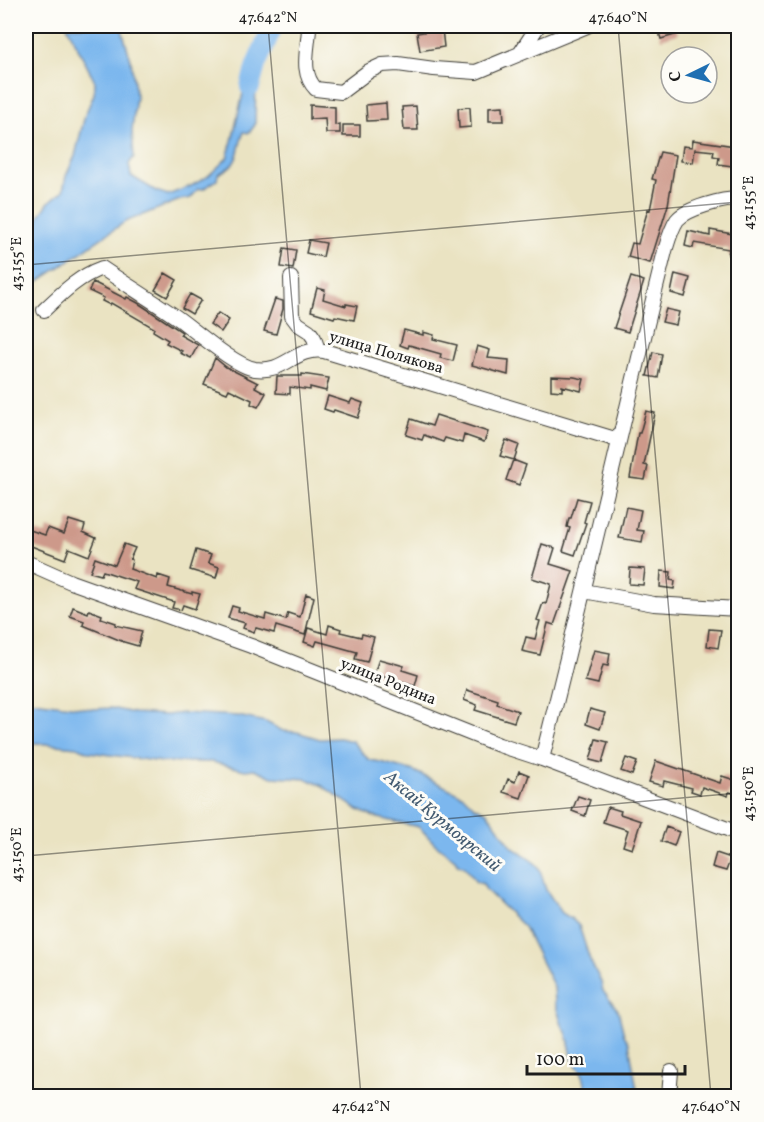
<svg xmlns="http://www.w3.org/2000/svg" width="764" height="1122" viewBox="0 0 764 1122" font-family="Vollkorn,serif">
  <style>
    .water { fill: #7bb7ee; stroke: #4c6a85; stroke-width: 1.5 }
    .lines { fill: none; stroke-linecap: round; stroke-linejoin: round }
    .river { stroke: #7bb7ee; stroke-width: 20 }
    .building { fill: #cd998a }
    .minor-casing { stroke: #3b3a35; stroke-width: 16 }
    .minor { stroke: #fff; stroke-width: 14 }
    .ticks { fill: none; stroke: #1c1c1c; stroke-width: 1.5; stroke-opacity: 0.45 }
    .labels { text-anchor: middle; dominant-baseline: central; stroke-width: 6; stroke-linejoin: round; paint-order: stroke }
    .street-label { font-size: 16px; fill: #1c1c1c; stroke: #fdfcf7 }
    .water-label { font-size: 18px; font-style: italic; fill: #425a70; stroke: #fdfcf7 }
    .neatline { fill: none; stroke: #1c1c1c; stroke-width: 2 }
    .ticks-label { font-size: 15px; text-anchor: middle; fill: #1c1c1c }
  </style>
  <rect width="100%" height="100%" fill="#fdfcf7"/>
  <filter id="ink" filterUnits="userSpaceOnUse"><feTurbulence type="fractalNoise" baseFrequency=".0167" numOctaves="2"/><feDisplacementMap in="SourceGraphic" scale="12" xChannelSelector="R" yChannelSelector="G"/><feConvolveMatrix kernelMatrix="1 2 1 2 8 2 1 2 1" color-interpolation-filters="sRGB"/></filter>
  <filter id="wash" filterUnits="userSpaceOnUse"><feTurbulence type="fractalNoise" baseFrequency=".008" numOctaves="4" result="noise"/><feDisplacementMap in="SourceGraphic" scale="24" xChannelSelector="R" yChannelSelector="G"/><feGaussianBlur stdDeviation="1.35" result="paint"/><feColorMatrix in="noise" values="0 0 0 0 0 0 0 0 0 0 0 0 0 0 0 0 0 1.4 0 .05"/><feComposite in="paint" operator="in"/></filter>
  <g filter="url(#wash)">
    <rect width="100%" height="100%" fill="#eae3c2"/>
    <path class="water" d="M 67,26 L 121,26 L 131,61 L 136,96 L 132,131 L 134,157 L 129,164 L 131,176 L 156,191 L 168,195 L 191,186 L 207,177 L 220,165 L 227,158 L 232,141 L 251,58 L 259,63 L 256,79 L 255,125 L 249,133 L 244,132 C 235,153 243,162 218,174 L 217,180 L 203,189 L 198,189 L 191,198 L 180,200 L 125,222 L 26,290 L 26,234 L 36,225 L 40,215 L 49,202 L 63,191 L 66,176 L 75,156 L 85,115 L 94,94 L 95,82 Z
      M 26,700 L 93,709 L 111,708 L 134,713 L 167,715 L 183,713 L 238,716 L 266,722 L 283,731 L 297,732 L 320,739 L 340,738 L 352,741 L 369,760 L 381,762 L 414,771 L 464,796 L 474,806 L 487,812 L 512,847 L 535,863 L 540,870 L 546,890 L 562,913 L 572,919 L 579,926 L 590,960 L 601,982 L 603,991 L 618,1010 L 624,1035 L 629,1043 L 638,1096 L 584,1096 L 585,1083 L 582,1073 L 573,1061 L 567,1034 L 562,1025 L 555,1003 L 554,987 L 524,927 L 486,890 L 483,884 L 476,882 L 464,866 L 459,865 L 455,859 L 435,844 L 419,827 L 374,817 L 358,810 L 321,785 L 307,779 L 272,777 L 255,769 L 245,770 L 212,762 L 162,762 L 89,752 L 77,747 L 26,742 Z"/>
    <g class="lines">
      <path class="river" d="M 250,87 L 256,65 L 273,26"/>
    </g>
    <g id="blocks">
      <path class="building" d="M 657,26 L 675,26 L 678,34 L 661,39 Z
        M 442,29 L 444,47 L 420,51 L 417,33 Z
        M 386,103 L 387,120 L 367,121 L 366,105 Z
        M 310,105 L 335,107 L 335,125 L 340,124 L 340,133 L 326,133 L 325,118 L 310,119 Z
        M 416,106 L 418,130 L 404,130 L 402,107 Z
        M 503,106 L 504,121 L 489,121 L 489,107 Z
        M 470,107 L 471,127 L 459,128 L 458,108 Z
        M 343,125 L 360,125 L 360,136 L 343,136 Z
        M 693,140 L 735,146 L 732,166 L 718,164 L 719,157 L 713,156 L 714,151 L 695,149 L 693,163 L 681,161 L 683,146 L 692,147 Z
        M 660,152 L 676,155 L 668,205 L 650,263 L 628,257 L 632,243 L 638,244 L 648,209 L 650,210 L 656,180 L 652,179 Z
        M 710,230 L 738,235 L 738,257 L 728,255 L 729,249 L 694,243 L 693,248 L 685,246 L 688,231 L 710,236 Z
        M 309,240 L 326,243 L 323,257 L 306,253 Z
        M 284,248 L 296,250 L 293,269 L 281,267 Z
        M 165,273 L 177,280 L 167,297 L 155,290 Z
        M 675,274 L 690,278 L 685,297 L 671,293 Z
        M 631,277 L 644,281 L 628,332 L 614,328 Z
        M 93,282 L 126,299 L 127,297 L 138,303 L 182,332 L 180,335 L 198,345 L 191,358 L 180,353 L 182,351 L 166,343 L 168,340 L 153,331 L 154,328 L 111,303 L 110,305 L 102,301 L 104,298 L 89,291 Z
        M 317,288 L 325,290 L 323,299 L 346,306 L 346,304 L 357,306 L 354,320 L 335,316 L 334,318 L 311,311 Z
        M 190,294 L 201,300 L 192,314 L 182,308 Z
        M 275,299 L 283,301 L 283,309 L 276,334 L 264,331 Z
        M 666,309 L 679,312 L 676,325 L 662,322 Z
        M 218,313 L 229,320 L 221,332 L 210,324 Z
        M 404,330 L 423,335 L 423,332 L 434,335 L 433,339 L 457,345 L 453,361 L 440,358 L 441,354 L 409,345 L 408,348 L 400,345 Z
        M 477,346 L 490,350 L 488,358 L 509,360 L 508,375 L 472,365 Z
        M 653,352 L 662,354 L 658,378 L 647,376 Z
        M 215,358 L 226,367 L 258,383 L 255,387 L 266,393 L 258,407 L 251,404 L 252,400 L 229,389 L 227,393 L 204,384 Z
        M 302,374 L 329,378 L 326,391 L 310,387 L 310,390 L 290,387 L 290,394 L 276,393 L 277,376 L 302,376 Z
        M 551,376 L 574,377 L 584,379 L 581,391 L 562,386 L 562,391 L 551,390 Z
        M 328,396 L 350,403 L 352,399 L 363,403 L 358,418 L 334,410 L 333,412 L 324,409 Z
        M 646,411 L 655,413 L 644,465 L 648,466 L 645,480 L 630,478 L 638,433 L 640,433 Z
        M 436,415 L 488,432 L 484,442 L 464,435 L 462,443 L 445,438 L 443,442 L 424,435 L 422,440 L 406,435 L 411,419 L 432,426 Z
        M 506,440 L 519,445 L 514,460 L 500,456 Z
        M 513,460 L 526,465 L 519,485 L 506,480 Z
        M 577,498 L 590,501 L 584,522 L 586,523 L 575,555 L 563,551 L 570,528 L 567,527 L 569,518 L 571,518 Z
        M 626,507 L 641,510 L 637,530 L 644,531 L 642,542 L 619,538 Z
        M 69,520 L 85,525 L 83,532 L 96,538 L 89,556 L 69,548 L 65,559 L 26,544 L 27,529 L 45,535 L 48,528 L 64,534 Z
        M 124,544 L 135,548 L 130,559 L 132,560 L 130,569 L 157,579 L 158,575 L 170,579 L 168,587 L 192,594 L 192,592 L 200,594 L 195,609 L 183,605 L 181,610 L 172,608 L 174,602 L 134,589 L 137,582 L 103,571 L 101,575 L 90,572 L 95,558 L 115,565 Z
        M 542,544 L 555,548 L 550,564 L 573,571 L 554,625 L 548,623 L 540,655 L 522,651 L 526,637 L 535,639 L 540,621 L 537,620 L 543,603 L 546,604 L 551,584 L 532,578 Z
        M 196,550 L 211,555 L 208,563 L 219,567 L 216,578 L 190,570 Z
        M 630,568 L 645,569 L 643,585 L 629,584 Z
        M 661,571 L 671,572 L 670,580 L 675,581 L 674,589 L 660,587 Z
        M 306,594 L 314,597 L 305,635 L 276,626 L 274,633 L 256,628 L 254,632 L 243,628 L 245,623 L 228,618 L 232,606 L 239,608 L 238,611 L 265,619 L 266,614 L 286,620 L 288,613 L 300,617 Z
        M 73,607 L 88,613 L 89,610 L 102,615 L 101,618 L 116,623 L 115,625 L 142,631 L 138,646 L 124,642 L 83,625 L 84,621 L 70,616 Z
        M 329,625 L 341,629 L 340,632 L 361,637 L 362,634 L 374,637 L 367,662 L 355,659 L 357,652 L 317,641 L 315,646 L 304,642 L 308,628 L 327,634 Z
        M 709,629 L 721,630 L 718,648 L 707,646 Z
        M 594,650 L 610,653 L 608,666 L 603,665 L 598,684 L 585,681 Z
        M 379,659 L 404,666 L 402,670 L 418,675 L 415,686 L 374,674 Z
        M 467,690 L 498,700 L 497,704 L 518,711 L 514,722 L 475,710 L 477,705 L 464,700 Z
        M 590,709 L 605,713 L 600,729 L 586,724 Z
        M 596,739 L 608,742 L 602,763 L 590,760 Z
        M 626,758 L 637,762 L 632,775 L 621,771 Z
        M 656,761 L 720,783 L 722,776 L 738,781 L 738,794 L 729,792 L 728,796 L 702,787 L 700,794 L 691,791 L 692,788 L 664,781 L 663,786 L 649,782 Z
        M 519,771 L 529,775 L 521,798 L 503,792 L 508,779 L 515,782 Z
        M 578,796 L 590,800 L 585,816 L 572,811 Z
        M 608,807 L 621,811 L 620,814 L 641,821 L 632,849 L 623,846 L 628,830 L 603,822 Z
        M 666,827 L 679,832 L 674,846 L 661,841 Z
        M 716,853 L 731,858 L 726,871 L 712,867 Z"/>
    </g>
  </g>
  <g filter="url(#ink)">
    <use href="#blocks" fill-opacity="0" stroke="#3b3a35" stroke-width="1.5"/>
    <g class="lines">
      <g class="minor-casing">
        <path id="minor" d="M 309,26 C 309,47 299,72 316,89 L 341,92 L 369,71 L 382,65 L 398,64 L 434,69 L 476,72 L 587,26
          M 521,52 L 538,26
          M 291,278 L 292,316 L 298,324 L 309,331 L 314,338 L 318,350
          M 44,310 C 61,294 79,276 102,268 C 127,285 153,301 179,319 C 197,332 235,366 255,369 C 287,373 293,347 324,351 L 618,440
          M 26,562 L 71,582 L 251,646 L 499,745 L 542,759 L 738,833
          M 584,591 L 654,604 L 738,609
          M 542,759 C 585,590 623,420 665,251 C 668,241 671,229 677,220 C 687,208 723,199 738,199
          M 669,1096 L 671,1071"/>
      </g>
      <use href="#minor" class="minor"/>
    </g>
  </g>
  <path class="ticks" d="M 268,26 L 361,1096M 618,26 L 711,1096M 26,265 L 738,202M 26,856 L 738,793"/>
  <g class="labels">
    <g class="street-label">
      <text transform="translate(386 353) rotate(16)">улица Полякова</text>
      <text transform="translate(388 682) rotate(22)">улица Родина</text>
    </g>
    <g class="water-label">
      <text transform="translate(442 822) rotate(40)">Аксай Курмоярский</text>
    </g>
  </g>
  <rect width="764" height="1122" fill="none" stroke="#fdfcf7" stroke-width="66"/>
  <g transform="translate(689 75) rotate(265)"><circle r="28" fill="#fdfcf7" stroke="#a3a29f" stroke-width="1.5"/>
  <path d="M0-4.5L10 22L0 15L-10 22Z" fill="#1f6fb2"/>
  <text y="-9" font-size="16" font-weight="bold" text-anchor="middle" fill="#1c1c1c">С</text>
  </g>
  <path d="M527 1065v9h158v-9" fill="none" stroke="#1c1c1c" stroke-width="3"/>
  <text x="536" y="1065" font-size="18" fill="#1c1c1c" stroke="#fdfcf7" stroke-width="4.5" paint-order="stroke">100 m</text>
  <rect x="33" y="33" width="698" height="1056" class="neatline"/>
  <g class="ticks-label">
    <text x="268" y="22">47.642°N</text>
    <text x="618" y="22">47.640°N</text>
    <text transform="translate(748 203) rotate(-90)" y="5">43.155°E</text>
    <text transform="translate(16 264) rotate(-90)" y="5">43.155°E</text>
    <text transform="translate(748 794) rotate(-90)" y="5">43.150°E</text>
    <text transform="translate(16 855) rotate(-90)" y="5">43.150°E</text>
    <text x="361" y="1111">47.642°N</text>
    <text x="711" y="1111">47.640°N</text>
  </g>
</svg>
